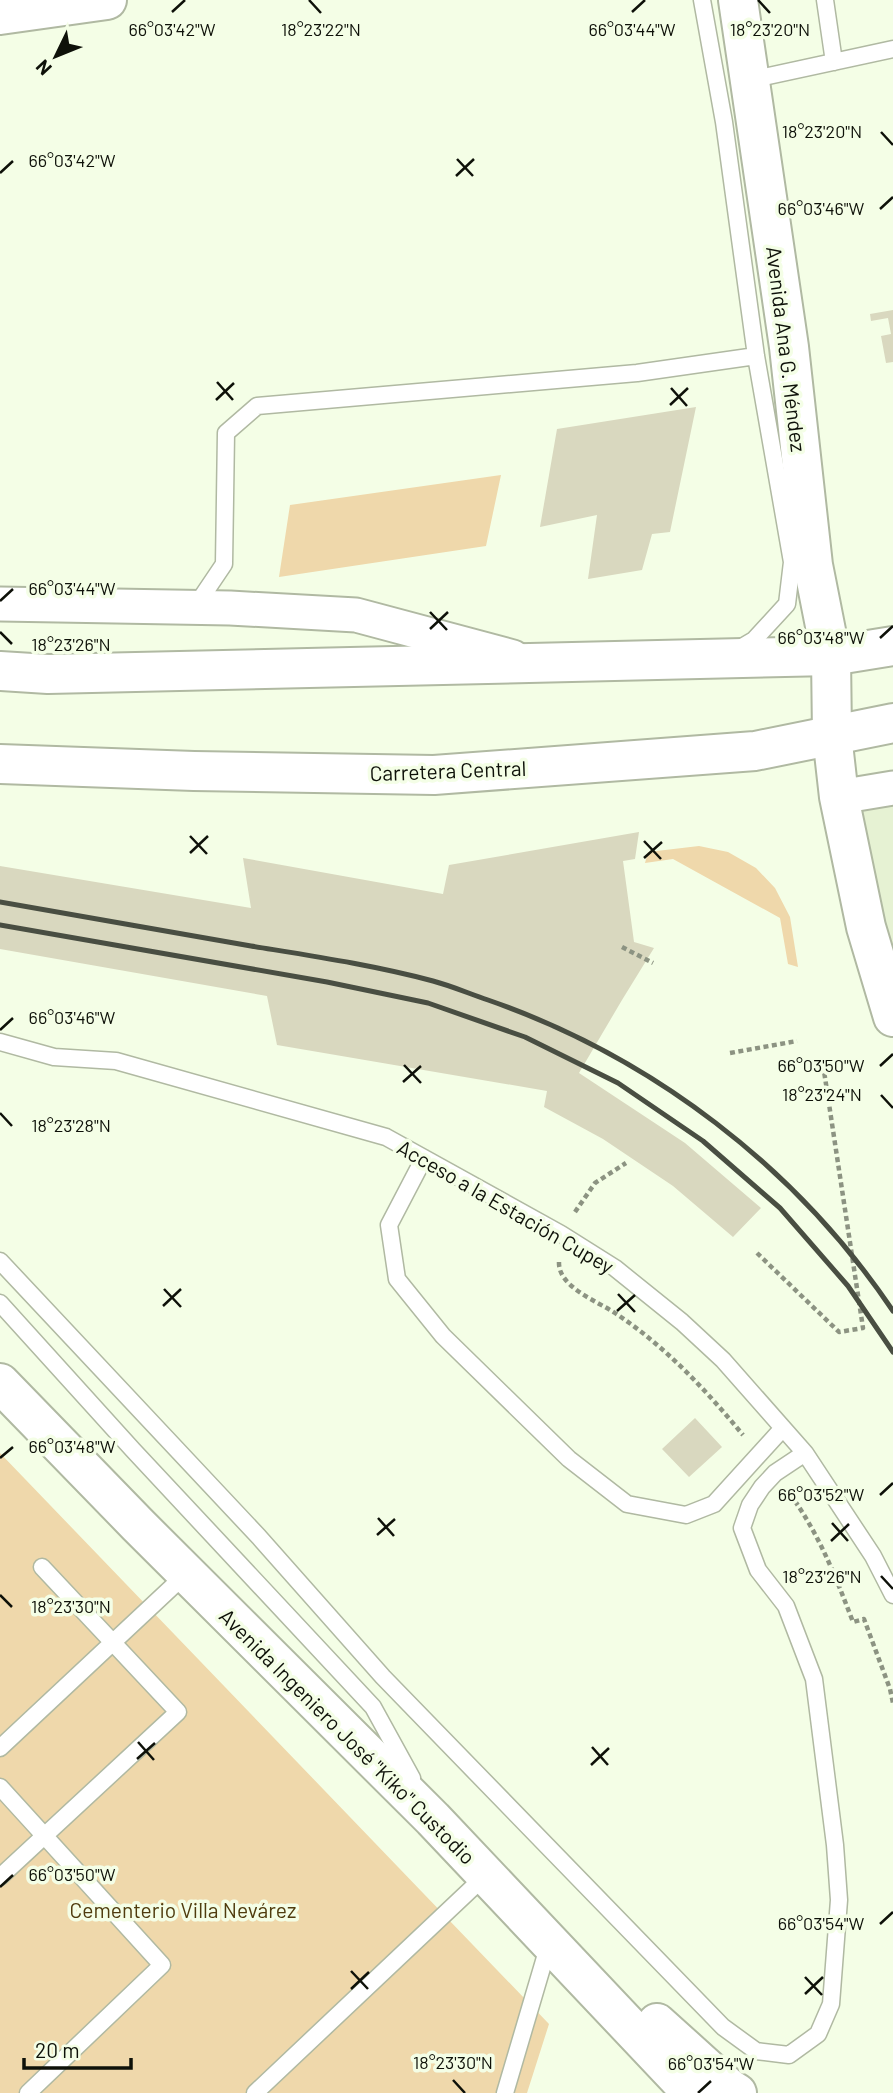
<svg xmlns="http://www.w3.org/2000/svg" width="893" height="2093" viewBox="0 0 893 2093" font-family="Barlow,sans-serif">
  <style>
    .built { fill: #e6f2d3 }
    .green { fill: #efd8ab }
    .building { fill: #d9d8bf }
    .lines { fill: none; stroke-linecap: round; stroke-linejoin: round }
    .lane-casing { stroke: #b0b9a2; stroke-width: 19 }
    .street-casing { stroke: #b0b9a2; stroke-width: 37 }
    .secondary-casing { stroke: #b0b9a2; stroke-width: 42 }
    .highway-casing { stroke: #b0b9a2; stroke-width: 42 }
    .path { stroke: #8c9382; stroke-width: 4.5; stroke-dasharray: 5 3.5; stroke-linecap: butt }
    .lane { stroke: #fff; stroke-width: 16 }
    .street { stroke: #fff; stroke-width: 33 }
    .secondary { stroke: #fff; stroke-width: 38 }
    .highway { stroke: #fff; stroke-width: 38 }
    .rail { stroke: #494e42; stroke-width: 5 }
    .ticks { fill: none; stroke: #0e1109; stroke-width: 2.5 }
    .labels { text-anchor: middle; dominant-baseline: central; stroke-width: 7; stroke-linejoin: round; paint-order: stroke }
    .street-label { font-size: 21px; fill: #0e1109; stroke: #f4fee6 }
    .park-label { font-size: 21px; fill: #4f3b0d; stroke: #f4fee6 }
    .ticks-label { font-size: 18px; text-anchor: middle; fill: #0e1109; stroke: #f4fee6; stroke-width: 7; stroke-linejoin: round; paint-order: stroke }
  </style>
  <rect width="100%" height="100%" fill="#f4fee6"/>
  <path class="built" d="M 893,788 L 893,1017 L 839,797 Z"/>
  <path class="green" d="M 501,475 L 486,546 L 279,577 L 290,505 Z
    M 699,846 L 728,852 L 756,868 L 775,888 L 790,917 L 798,967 L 788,964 L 780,918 L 673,859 L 645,863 L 648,852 Z
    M 0,1453 L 549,2024 L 527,2093 L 0,2093 Z"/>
  <path class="building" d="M 893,310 L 893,362 L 886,363 L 881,336 L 891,334 L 888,318 L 871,321 L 870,314 Z
    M 696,407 L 670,532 L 652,534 L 642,570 L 588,579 L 597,515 L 540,527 L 557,429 Z
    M 639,832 L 635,859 L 623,861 L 632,927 L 634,942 L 654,948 L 622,1000 L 579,1073 L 685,1143 L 761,1208 L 733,1237 L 673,1186 L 603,1139 L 544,1107 L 547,1091 L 277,1045 L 267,996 L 0,949 L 0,866 L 251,908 L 243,858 L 443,894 L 449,865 Z
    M 695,1418 L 722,1447 L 689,1477 L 662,1449 Z"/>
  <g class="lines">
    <g class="lane-casing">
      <path id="lane" d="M 702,0 L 724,122 L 756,356 L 792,562 L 787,604 L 754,640 L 737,650
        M 825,0 L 834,62
        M 750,80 L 893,49
        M 195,607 L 224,564 L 226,433 L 257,406 L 637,373 L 756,356
        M 0,1042 L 54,1057 L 116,1061 L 386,1137 L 561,1234 L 615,1268 L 682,1322 L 723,1360 L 805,1453 L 873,1556 L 893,1595
        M 424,1158 L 389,1225 L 397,1279 L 443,1336 L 569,1459 L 627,1504 L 686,1515 L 714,1504 L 783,1428
        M 0,1261 L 259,1537 L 383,1677 L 723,2027 L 756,2051 L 789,2055 L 818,2034 L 831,2004 L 839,1900 L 835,1845 L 814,1679 L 786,1606 L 758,1570 L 742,1528 L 750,1505 L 762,1487 L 775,1473 L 805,1453
        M 0,1303 L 133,1450 L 373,1707 L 412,1778
        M 0,1748 L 187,1573
        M 0,1787 L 162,1965 L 28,2093
        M 0,1877 L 178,1712 L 42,1567
        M 255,2093 L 486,1875
        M 505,2093 L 549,1944"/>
    </g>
    <g class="street-casing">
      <path id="street" d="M 0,604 L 230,608 L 356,615 L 513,657
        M 839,797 L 893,788"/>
    </g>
    <g class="secondary-casing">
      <path id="secondary" d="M 738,0 L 789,347 L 813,565 L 831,656 L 832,735 L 839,797 L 866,927 L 893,1017
        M 0,15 L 107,0
        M 0,1383 L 138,1525 L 433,1819 L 692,2093
        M 657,2023 L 729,2088 L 737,2093"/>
    </g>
    <g class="highway-casing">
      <path id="highway" d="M 0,671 L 48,674 L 831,656 L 893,646
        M 0,764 L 194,771 L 434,775 L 755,751 L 893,723"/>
    </g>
    <path class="path" d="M 622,947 L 653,963
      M 730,1053 L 797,1041
      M 575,1212 L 595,1183 L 626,1163
      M 757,1253 L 839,1332 L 863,1328 L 824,1071
      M 559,1262 C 558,1287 597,1301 615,1313 C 665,1346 705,1389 743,1435
      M 790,1494 C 819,1534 835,1575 853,1622 L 864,1619 L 890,1689 L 893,1703"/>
    <use href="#lane" class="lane"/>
    <use href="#street" class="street"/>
    <use href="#secondary" class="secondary"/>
    <use href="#highway" class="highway"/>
    <path class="rail" d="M 0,902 C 84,917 167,931 251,946 C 312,956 373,965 433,981 C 452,986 470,994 488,1000 C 652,1057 796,1167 893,1311
      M 0,925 L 327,982 L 428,1003 L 525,1037 L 618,1083 L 703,1141 L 780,1208 L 848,1286 L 893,1352"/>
  </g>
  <path class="ticks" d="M 309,0 L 321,13M 758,0 L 770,13M 172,12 L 185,0M 632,12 L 645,0M 881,132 L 893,145M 457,159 L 473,176M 0,173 L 13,161M 456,176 L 474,159M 880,209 L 893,197M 217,382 L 233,400M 671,388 L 687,406M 216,400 L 234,383M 670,405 L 688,388M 0,601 L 13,589M 430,612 L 447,630M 430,629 L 448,612M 0,632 L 12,644M 880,638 L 893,626M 190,836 L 207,854M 644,841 L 661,859M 190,853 L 208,836M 644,858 L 662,842M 0,1030 L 13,1018M 404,1065 L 421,1083M 880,1066 L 893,1054M 403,1082 L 421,1066M 881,1095 L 893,1108M 0,1113 L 12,1126M 164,1289 L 181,1307M 618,1294 L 635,1312M 163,1306 L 181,1289M 617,1311 L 635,1295M 0,1458 L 13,1447M 880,1495 L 893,1483M 378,1518 L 394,1536M 832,1523 L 848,1541M 377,1535 L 395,1519M 831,1541 L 849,1524M 881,1576 L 893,1589M 0,1595 L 12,1607M 138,1742 L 154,1760M 592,1747 L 608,1765M 137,1759 L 155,1743M 591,1765 L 609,1748M 0,1887 L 13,1875M 880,1924 L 893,1912M 351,1971 L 368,1989M 805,1977 L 822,1995M 351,1989 L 369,1972M 805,1994 L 823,1977M 453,2080 L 465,2093M 698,2093 L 711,2081"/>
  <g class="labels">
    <g class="street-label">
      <text transform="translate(787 349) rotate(83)">Avenida Ana G. Méndez</text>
      <text transform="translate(448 770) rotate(-2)">Carretera Central</text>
      <text transform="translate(506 1206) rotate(30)">Acceso a la Estación Cupey</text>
      <text transform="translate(348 1736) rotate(45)">Avenida Ingeniero José "Kiko" Custodio</text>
    </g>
    <g class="park-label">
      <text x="183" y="1909">Cementerio Villa Nevárez</text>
    </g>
  </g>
  <g class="ticks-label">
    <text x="172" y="36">66°03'42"W</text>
    <text x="632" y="36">66°03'44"W</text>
    <text x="321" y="36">18°23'22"N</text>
    <text x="770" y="36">18°23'20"N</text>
    <text x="822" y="138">18°23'20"N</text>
    <text x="72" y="167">66°03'42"W</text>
    <text x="821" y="215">66°03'46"W</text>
    <text x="72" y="595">66°03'44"W</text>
    <text x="821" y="644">66°03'48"W</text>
    <text x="71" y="651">18°23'26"N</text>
    <text x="72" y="1024">66°03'46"W</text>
    <text x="821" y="1072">66°03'50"W</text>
    <text x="822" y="1101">18°23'24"N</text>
    <text x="71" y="1132">18°23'28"N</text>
    <text x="72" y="1453">66°03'48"W</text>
    <text x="821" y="1501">66°03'52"W</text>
    <text x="822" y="1583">18°23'26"N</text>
    <text x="71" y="1613">18°23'30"N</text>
    <text x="72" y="1881">66°03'50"W</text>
    <text x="821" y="1930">66°03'54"W</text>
    <text x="453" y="2069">18°23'30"N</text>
    <text x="711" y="2070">66°03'54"W</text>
  </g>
  <g transform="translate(56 56) rotate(227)" stroke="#f4fee6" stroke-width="5" paint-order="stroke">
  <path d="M0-5L12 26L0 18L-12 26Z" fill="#0e1109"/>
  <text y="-10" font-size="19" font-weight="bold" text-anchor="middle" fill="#0e1109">N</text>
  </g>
  <path d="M24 2058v10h107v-10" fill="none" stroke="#0e1109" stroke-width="3.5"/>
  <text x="35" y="2058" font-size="21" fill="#0e1109" stroke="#f4fee6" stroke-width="5" paint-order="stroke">20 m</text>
</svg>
